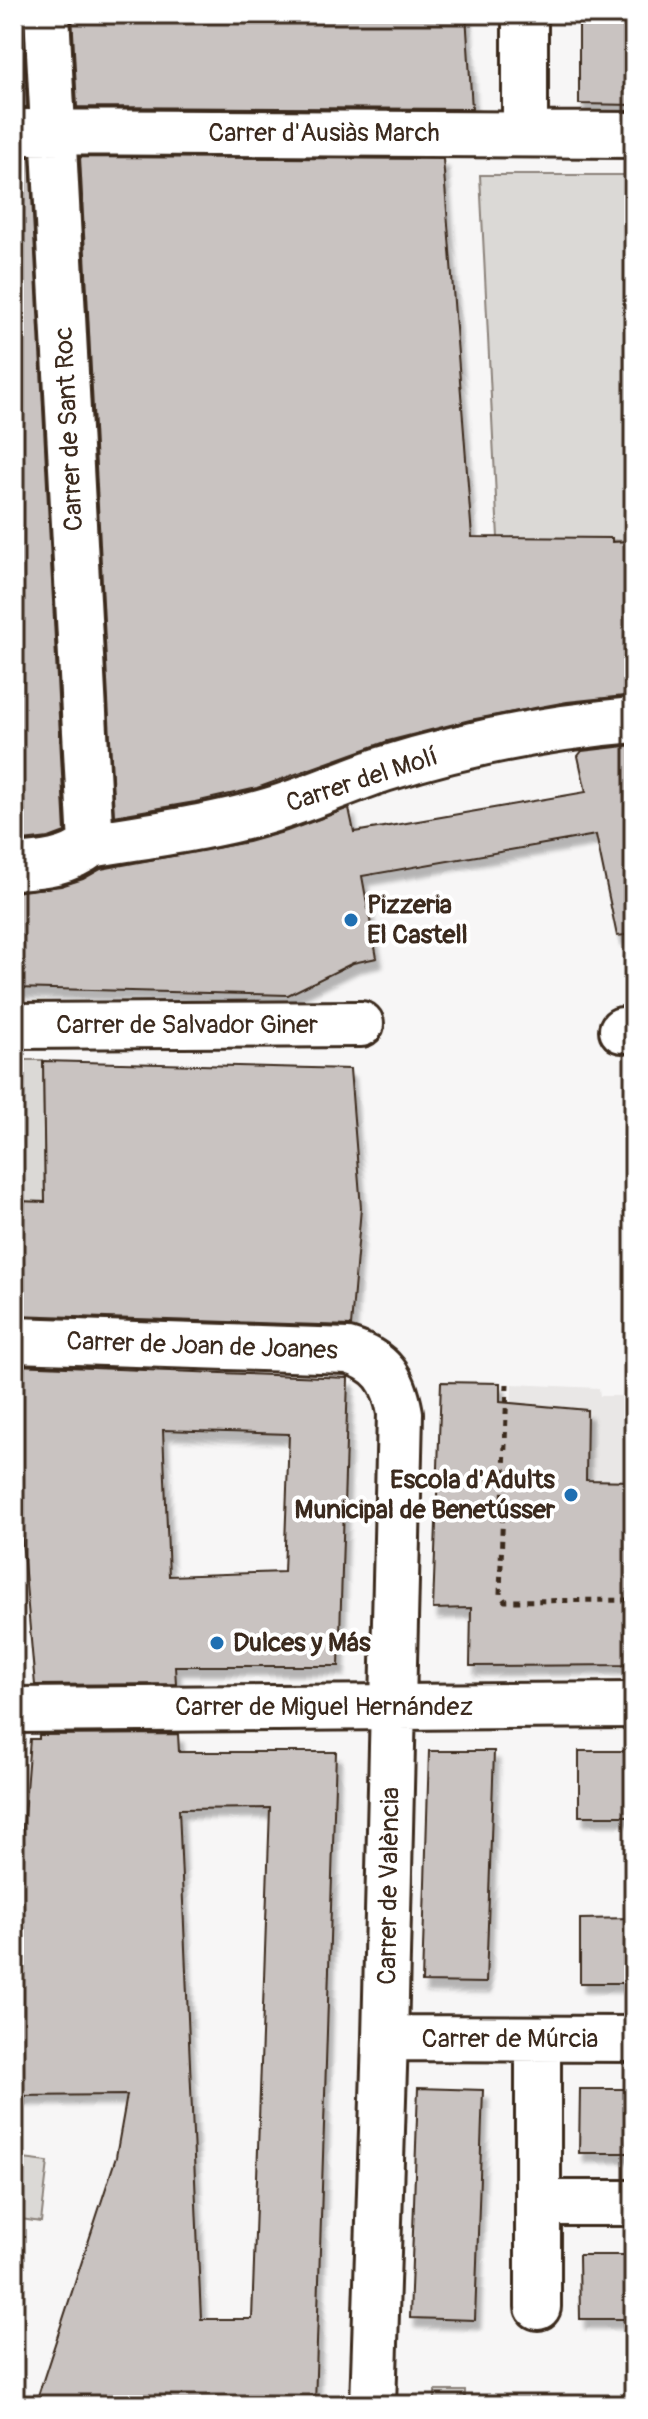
<svg xmlns="http://www.w3.org/2000/svg" width="648" height="2419" viewBox="0 0 648 2419" font-family="Pangolin,sans-serif">
  <style>
    .built { fill: #e9e7e6 }
    .green { fill: #dbd9d6; stroke: #8b827a; stroke-width: 2 }
    .building { fill: #c9c3c1; stroke: #3b2a1e; stroke-width: 2; fill-rule: evenodd; filter: url(#shadow) }
    .lines { fill: none; stroke-linecap: round; stroke-linejoin: round }
    .street-casing { stroke: #3b2a1e; stroke-width: 50 }
    .path { stroke: #3b2a1e; stroke-width: 5; stroke-dasharray: 6 6; stroke-linecap: butt }
    .street { stroke: #fff; stroke-width: 44 }
    .poi-dot { fill: #1f6fb2; stroke: #fff; stroke-width: 3 }
    .labels { text-anchor: middle; dominant-baseline: central; stroke-width: 8; stroke-linejoin: round; paint-order: stroke }
    .street-label { font-size: 26px; fill: #3b2a1e; stroke: #fff }
    .poi-label { font-size: 26px; font-weight: bold; fill: #3b2a1e; stroke: #fff; text-anchor: start }
  </style>
  <defs>
    <filter id="shadow"><feDropShadow dx="5" dy="9" stdDeviation="2" flood-color="#0004"/></filter>
  </defs>
  <rect width="100%" height="100%" fill="#f7f6f6"/>
  <filter id="ink" filterUnits="userSpaceOnUse"><feTurbulence type="fractalNoise" baseFrequency=".0125" numOctaves="2"/><feDisplacementMap in="SourceGraphic" scale="16" xChannelSelector="R" yChannelSelector="G"/><feConvolveMatrix kernelMatrix="1 2 1 2 8 2 1 2 1" color-interpolation-filters="sRGB"/></filter>
  <g filter="url(#ink)">
    <path class="built" d="M 512,1384 L 599,1388 L 600,1396 L 634,1396 L 634,1594 L 505,1594 Z"/>
    <path class="green" d="M 480,175 L 634,175 L 634,541 L 498,538 Z
      M 14,1060 L 43,1060 L 45,1202 L 14,1201 Z
      M 15,2158 L 48,2162 L 41,2222 L 14,2218 Z
      M 435,2391 L 465,2391 L 465,2405 L 435,2405 Z"/>
    <path class="building" d="M 14,14 L 22,14 L 27,107 L 14,107 Z
      M 72,14 L 466,14 L 472,109 L 77,107 Z
      M 579,14 L 634,14 L 634,105 L 579,104 Z
      M 14,157 L 30,157 L 65,832 L 49,838 L 14,842 Z
      M 80,157 L 443,159 L 472,537 L 612,538 L 612,542 L 634,541 L 634,695 L 567,702 L 470,720 L 388,741 L 257,788 L 195,802 L 114,816 Z
      M 634,745 L 634,934 L 617,936 L 596,835 L 362,876 L 377,958 L 353,963 L 288,995 L 14,988 L 14,892 L 61,886 L 83,879 L 101,869 L 248,842 L 287,831 L 349,808 L 354,832 L 586,792 L 578,756 L 582,751 Z
      M 43,1061 L 350,1069 L 361,1208 L 351,1326 L 14,1315 L 14,1201 L 45,1202 Z
      M 14,1365 L 348,1378 L 339,1666 L 175,1666 L 176,1684 L 35,1685 L 14,1450 ZM 163,1430 L 289,1434 L 284,1572 L 169,1576 Z
      M 441,1382 L 500,1383 L 500,1402 L 587,1410 L 586,1480 L 634,1481 L 634,1665 L 470,1666 L 471,1608 L 433,1609 Z
      M 178,1734 L 179,1752 L 336,1752 L 315,2405 L 35,2405 L 116,2157 L 127,2095 L 14,2096 L 14,1943 L 30,1739 L 39,1739 L 39,1735 ZM 270,1808 L 252,2319 L 201,2319 L 179,1809 Z
      M 429,1751 L 494,1751 L 486,1983 L 422,1982 Z
      M 579,1751 L 634,1751 L 634,1816 L 579,1816 Z
      M 634,1918 L 634,1983 L 580,1983 L 580,1919 Z
      M 418,2088 L 483,2090 L 475,2320 L 410,2318 Z
      M 580,2089 L 634,2089 L 634,2153 L 579,2153 Z
      M 579,2255 L 634,2255 L 634,2319 L 580,2319 Z"/>
    <g class="lines">
      <g class="street-casing">
        <path id="street" d="M 47,14 L 91,845
          M 14,132 L 634,135
          M 525,134 L 525,14
          M 14,867 C 43,865 68,863 91,845 C 149,835 208,828 264,812 C 305,801 344,782 384,769 C 464,744 550,727 634,720
          M 14,1026 L 361,1024
          M 622,1030 L 634,1030
          M 14,1340 L 348,1351 C 382,1361 394,1379 400,1413 L 385,2038 L 373,2405
          M 14,1710 L 634,1705
          M 385,2038 L 634,2039
          M 538,2040 L 538,2307
          M 538,2203 L 634,2203"/>
      </g>
      <path class="path" d="M 632,1383 L 634,1383
        M 507,1384 L 500,1594 L 505,1601 L 634,1600"/>
      <use href="#street" class="street"/>
    </g>
  </g>
  <g class="poi-dot">
    <circle cx="351" cy="920" r="8"/>
    <circle cx="571" cy="1495" r="8"/>
    <circle cx="217" cy="1643" r="8"/>
  </g>
  <g class="labels">
    <g class="street-label">
      <text x="324" y="133">Carrer d'Ausiàs March</text>
      <text transform="translate(69 429) rotate(-93)">Carrer de Sant Roc</text>
      <text transform="translate(362 780) rotate(-18)">Carrer del Molí</text>
      <text x="187" y="1025">Carrer de Salvador Giner</text>
      <text transform="translate(202 1346) rotate(2)">Carrer de Joan de Joanes</text>
      <text x="324" y="1707">Carrer de Miguel Hernández</text>
      <text transform="translate(389 1886) rotate(-89)">Carrer de València</text>
      <text x="510" y="2039">Carrer de Múrcia</text>
    </g>
    <g class="poi-label">
      <text x="367" y="905">Pizzeria<tspan x="367" dy="30">El Castell</tspan></text>
      <text x="555" y="1480" text-anchor="end">Escola d'Adults<tspan x="555" dy="30">Municipal de Benetússer</tspan></text>
      <text x="233" y="1643">Dulces y Más</text>
    </g>
  </g>
  <rect width="648" height="2419" fill="none" stroke="#fff" stroke-width="48"/>
  <rect x="24" y="24" width="600" height="2371" fill="none" stroke="#3b2a1e" stroke-width="3" filter="url(#ink)"/>
</svg>
